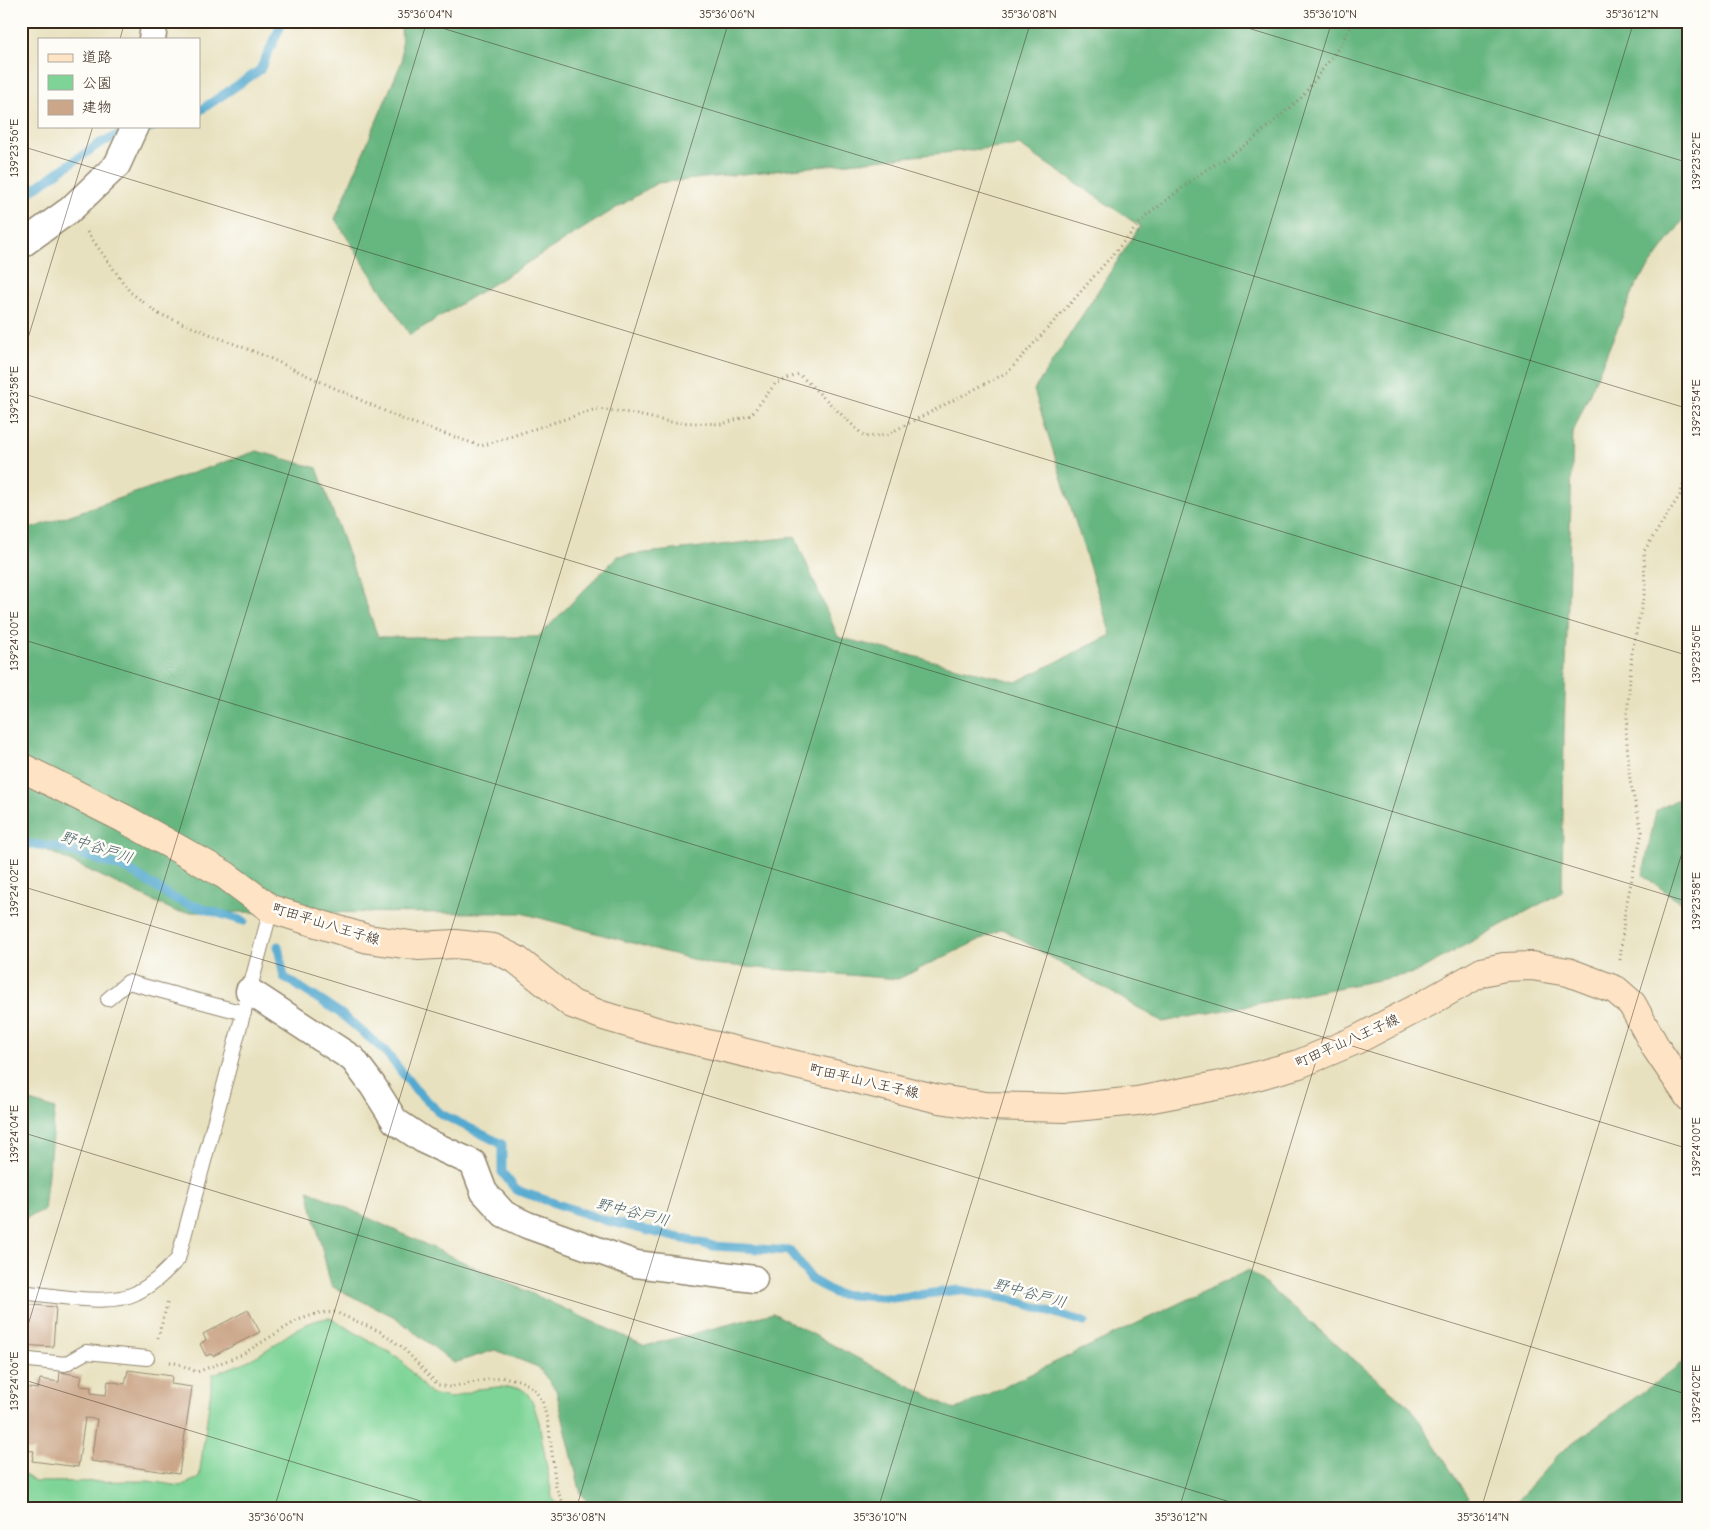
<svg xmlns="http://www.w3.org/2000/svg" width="1710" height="1530" viewBox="0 0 1710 1530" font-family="'Comic Neue','Klee One',sans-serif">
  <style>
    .green { fill: #7ed497; stroke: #5c7f5a }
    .forest { fill: #66b680; stroke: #50704f }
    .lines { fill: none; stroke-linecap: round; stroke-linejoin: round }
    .stream { stroke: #53a9cf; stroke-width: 9 }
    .building { fill: #cba688 }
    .lane-casing { stroke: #92866e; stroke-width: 16 }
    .street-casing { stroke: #92866e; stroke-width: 29 }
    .secondary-casing { stroke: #92866e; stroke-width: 30 }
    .path { stroke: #92866e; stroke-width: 3; stroke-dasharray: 1 4; stroke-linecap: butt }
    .lane { stroke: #fff; stroke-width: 14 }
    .street { stroke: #fff; stroke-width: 26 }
    .secondary { stroke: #fee4c5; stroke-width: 28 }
    .ticks { fill: none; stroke: #3b2a1e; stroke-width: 1; stroke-opacity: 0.45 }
    .labels { text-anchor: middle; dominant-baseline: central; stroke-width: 5; stroke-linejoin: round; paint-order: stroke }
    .street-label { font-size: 14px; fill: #3b2a1e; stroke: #fdfcf7 }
    .water-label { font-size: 15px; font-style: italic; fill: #455d65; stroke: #fdfcf7 }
    .neatline { fill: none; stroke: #3b2a1e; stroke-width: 2 }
    .ticks-label { font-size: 12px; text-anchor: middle; fill: #3b2a1e }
  </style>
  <rect width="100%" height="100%" fill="#fdfcf7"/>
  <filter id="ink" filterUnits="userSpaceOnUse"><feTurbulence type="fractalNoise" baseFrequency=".02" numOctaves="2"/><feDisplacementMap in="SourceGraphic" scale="10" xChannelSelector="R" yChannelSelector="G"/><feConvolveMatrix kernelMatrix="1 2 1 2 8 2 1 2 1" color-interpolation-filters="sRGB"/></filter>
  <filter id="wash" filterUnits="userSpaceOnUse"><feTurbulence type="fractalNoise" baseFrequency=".0096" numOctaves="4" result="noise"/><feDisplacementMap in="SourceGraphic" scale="20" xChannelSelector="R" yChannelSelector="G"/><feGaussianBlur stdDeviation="1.12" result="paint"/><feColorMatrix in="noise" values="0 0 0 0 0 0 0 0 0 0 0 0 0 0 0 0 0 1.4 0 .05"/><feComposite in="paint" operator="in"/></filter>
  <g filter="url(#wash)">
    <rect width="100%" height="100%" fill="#e8e1bf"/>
    <path class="green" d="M 330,1318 L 399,1358 L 430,1394 L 451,1398 L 478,1389 L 498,1387 L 520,1388 L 527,1393 L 533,1403 L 539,1422 L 552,1497 L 561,1509 L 440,1509 L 419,1506 L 408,1509 L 21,1509 L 21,1472 L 35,1482 L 148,1481 L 180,1486 L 199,1478 L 213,1374 C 226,1369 241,1365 253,1358 C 279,1344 300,1320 330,1318 Z"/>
    <path class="forest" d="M 401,21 L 1689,21 L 1689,212 L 1636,285 L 1573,432 L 1564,733 L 1562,892 L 1414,973 L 1163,1022 L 1002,929 L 898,979 L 710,964 L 522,913 L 177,912 L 21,838 L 21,532 L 257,451 L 317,468 L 378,637 L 538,637 L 618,556 L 795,537 L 838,637 L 1016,682 L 1111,635 L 1034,390 L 1140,226 L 1019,145 L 657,183 L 410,335 L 335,219 L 402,61 Z
      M 1689,793 L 1689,909 L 1643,875 L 1656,811 Z
      M 21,1098 L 55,1109 L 44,1210 L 21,1220 Z
      M 308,1190 L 645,1346 L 773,1313 L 955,1410 L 1249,1270 L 1412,1409 L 1475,1509 L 596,1509 L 581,1494 L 556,1390 L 538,1367 L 495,1350 L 454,1363 L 395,1317 L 331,1286 Z
      M 1689,1358 L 1689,1509 L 1510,1509 L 1560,1453 Z"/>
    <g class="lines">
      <path class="stream" d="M 199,111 L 260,70 L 283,21
        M 141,131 L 154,126
        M 21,198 L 100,143 L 123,133
        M 21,843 L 57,847 L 129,870 L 171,897 L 188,904 L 244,921
        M 278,946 L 284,977 L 340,1013 L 385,1051 L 415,1089 L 441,1114 L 502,1144 L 502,1172 L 516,1190 L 604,1220 L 713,1246 L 790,1251 L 812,1280 L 836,1294 L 893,1298 L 959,1290 L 1010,1299 L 1084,1322"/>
    </g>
    <g id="blocks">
      <path class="building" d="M 21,1304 L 56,1307 L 53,1347 L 21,1345 Z
        M 248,1310 L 260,1332 L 213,1356 L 211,1354 L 206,1356 L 200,1344 L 206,1340 L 203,1334 Z
        M 128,1370 L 172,1376 L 171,1384 L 192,1387 L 179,1474 L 91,1461 L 97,1419 L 85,1418 L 78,1467 L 32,1461 L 34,1451 L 21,1450 L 21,1387 L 38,1389 L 40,1379 L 59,1382 L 60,1372 L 82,1376 L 80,1386 L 91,1387 L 91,1393 L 106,1395 L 108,1381 L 125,1384 Z"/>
    </g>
  </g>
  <g filter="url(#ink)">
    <use href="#blocks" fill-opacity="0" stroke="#92866e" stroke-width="1"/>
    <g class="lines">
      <g class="lane-casing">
        <path id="lane" d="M 108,999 L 128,982 L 244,1013
          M 21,1292 C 52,1295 109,1307 136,1293 C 153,1285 165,1272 178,1259 L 271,909
          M 21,1359 L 65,1364 L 86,1352 L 147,1358"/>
      </g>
      <g class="street-casing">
        <path id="street" d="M 152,39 L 155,21
          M 21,245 L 71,209 L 117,165 L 135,126
          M 249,991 L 353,1059 L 373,1086 L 395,1121 L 425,1141 L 473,1163 L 484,1192 L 504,1214 L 527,1225 L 636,1264 L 754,1279"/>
      </g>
      <g class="secondary-casing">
        <path id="secondary" d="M 21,767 L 123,818 L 225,875 L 271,909 L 368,939 L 418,946 L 455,944 L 493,948 L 517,960 L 572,1004 L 604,1016 L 662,1033 L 939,1099 L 986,1106 L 1065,1108 L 1137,1101 L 1231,1083 L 1299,1064 L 1356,1040 L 1427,1003 L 1482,972 L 1504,967 L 1532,966 L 1568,972 L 1616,990 L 1632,1004 L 1656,1048 L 1689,1097"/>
      </g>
      <path class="path" d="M 87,232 L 130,292 L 159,314 L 265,356 L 404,420 L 481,446 L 596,409 L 624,412 L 670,422 L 722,424 L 751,415 L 775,384 L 799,374 L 865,437 L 886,435 L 1008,372 L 1077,296 L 1145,217 L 1200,174 L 1250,142 L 1302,97 L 1338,49 L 1354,21
        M 1620,960 L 1625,911 L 1642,832 L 1630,781 L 1626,731 L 1632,651 L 1645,591 L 1644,551 L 1680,495 L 1689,468
        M 158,1338 L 168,1301
        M 170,1362 L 179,1364 L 197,1372 L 241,1355 L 298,1320 L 319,1313 L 335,1312 L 381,1332 L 402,1347 L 438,1385 L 450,1387 L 501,1377 L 519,1380 L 532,1387 L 542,1400 L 549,1427 L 556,1488 L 562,1500 L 569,1509"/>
      <use href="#lane" class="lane"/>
      <use href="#street" class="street"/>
      <use href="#secondary" class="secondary"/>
    </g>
  </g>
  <path class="ticks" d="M 419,21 L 1689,409M 1225,21 L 1689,163M 120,39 L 125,21M 21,146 L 1689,656M 21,361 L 93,126M 21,393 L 1689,902M 21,639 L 1689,1149M 21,886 L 1689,1395M 21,1132 L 1253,1509M 21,1348 L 427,21M 21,1379 L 447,1509M 274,1509 L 729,21M 576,1509 L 1031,21M 878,1509 L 1332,21M 1179,1509 L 1634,21M 1481,1509 L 1689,830"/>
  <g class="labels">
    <g class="street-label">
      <text transform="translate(326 924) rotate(17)">町田平山八王子線</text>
      <text transform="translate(1347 1041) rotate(-24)">町田平山八王子線</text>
      <text transform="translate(864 1081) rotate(13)">町田平山八王子線</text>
    </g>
    <g class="water-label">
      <text transform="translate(97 847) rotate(18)">野中谷戸川</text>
      <text transform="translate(633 1212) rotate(14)">野中谷戸川</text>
      <text transform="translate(1030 1293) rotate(15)">野中谷戸川</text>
    </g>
  </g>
  <rect width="1710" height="1530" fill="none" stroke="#fdfcf7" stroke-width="55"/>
  <rect x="38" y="38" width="162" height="90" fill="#fdfcf7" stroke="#afa8a0"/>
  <rect x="48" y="54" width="25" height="8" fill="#fee4c5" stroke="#afa8a0"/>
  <text x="82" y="62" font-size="15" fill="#3b2a1e">道路</text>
  <rect x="48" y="75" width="25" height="15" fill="#7ed497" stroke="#afa8a0"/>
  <text x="82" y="88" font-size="15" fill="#3b2a1e">公園</text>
  <rect x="48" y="100" width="25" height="15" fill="#cba688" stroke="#afa8a0"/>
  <text x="82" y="112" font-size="15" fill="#3b2a1e">建物</text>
  <rect x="28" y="28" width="1654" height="1474" class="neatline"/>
  <g class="ticks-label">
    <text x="425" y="18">35°36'04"N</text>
    <text x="727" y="18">35°36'06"N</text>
    <text x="1029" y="18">35°36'08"N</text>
    <text x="1330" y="18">35°36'10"N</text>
    <text x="1632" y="18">35°36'12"N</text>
    <text transform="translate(14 148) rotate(-90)" y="4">139°23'56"E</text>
    <text transform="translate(1696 161) rotate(-90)" y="4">139°23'52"E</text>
    <text transform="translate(14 395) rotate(-90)" y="4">139°23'58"E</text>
    <text transform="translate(1696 408) rotate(-90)" y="4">139°23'54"E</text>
    <text transform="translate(14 641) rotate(-90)" y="4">139°24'00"E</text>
    <text transform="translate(1696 654) rotate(-90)" y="4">139°23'56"E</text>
    <text transform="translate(14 888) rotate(-90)" y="4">139°24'02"E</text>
    <text transform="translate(1696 901) rotate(-90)" y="4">139°23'58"E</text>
    <text transform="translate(14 1134) rotate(-90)" y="4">139°24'04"E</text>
    <text transform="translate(1696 1147) rotate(-90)" y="4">139°24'00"E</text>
    <text transform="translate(14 1381) rotate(-90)" y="4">139°24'06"E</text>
    <text transform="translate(1696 1394) rotate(-90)" y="4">139°24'02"E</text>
    <text x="276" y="1521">35°36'06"N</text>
    <text x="578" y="1521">35°36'08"N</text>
    <text x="880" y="1521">35°36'10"N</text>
    <text x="1181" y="1521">35°36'12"N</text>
    <text x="1483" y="1521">35°36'14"N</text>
  </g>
</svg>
